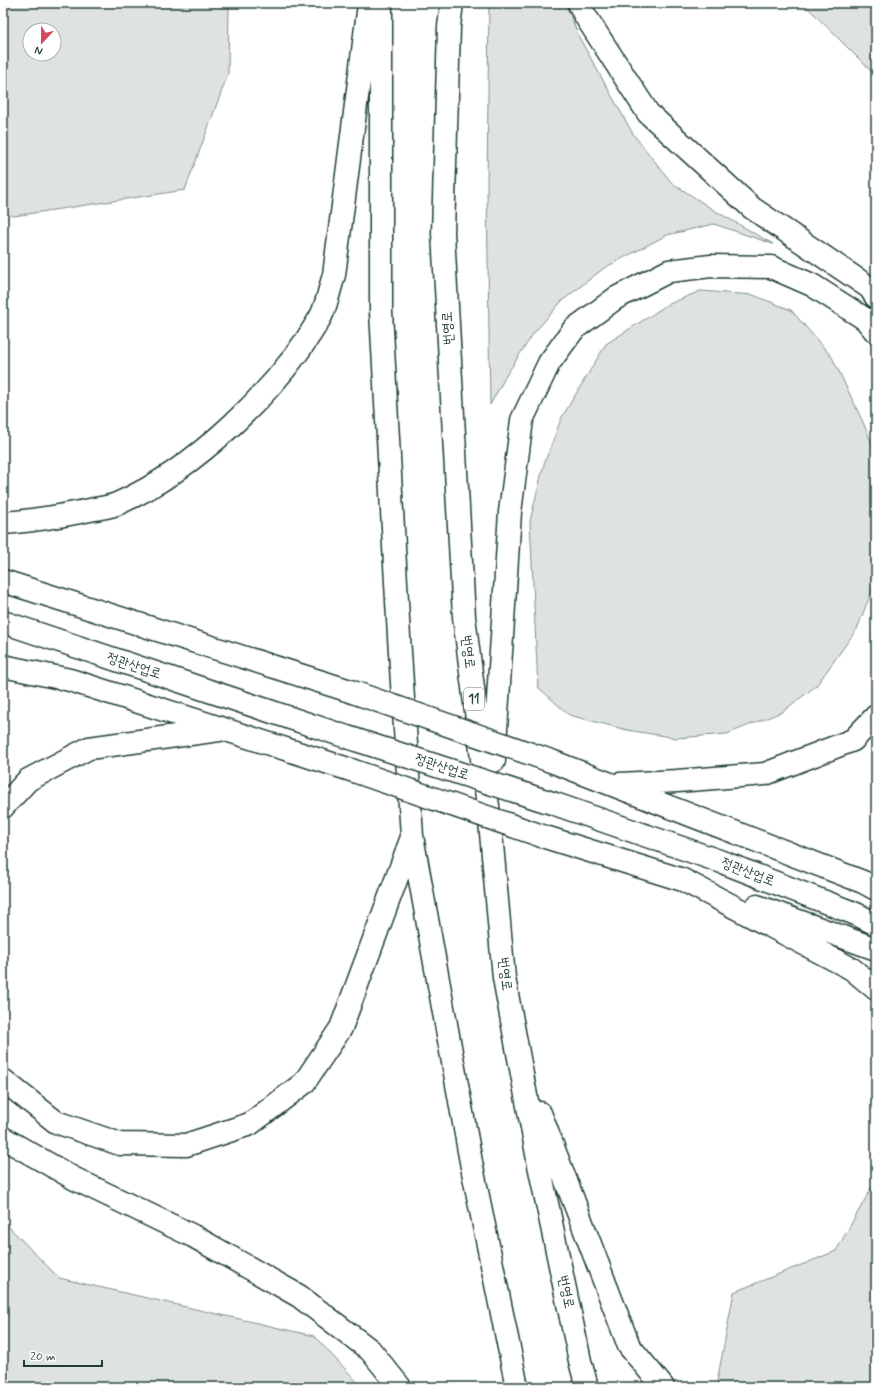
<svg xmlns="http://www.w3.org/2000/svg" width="879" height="1390" viewBox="0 0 879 1390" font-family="Mynerve,'Poor Story',sans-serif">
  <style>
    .green { fill: #dee3e2; stroke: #7e908b; fill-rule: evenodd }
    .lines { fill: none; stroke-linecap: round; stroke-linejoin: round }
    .highway-casing { stroke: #1f3d34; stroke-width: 25 }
    .highway { stroke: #fff; stroke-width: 22 }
    .highway-bridge-casing { stroke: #1f3d34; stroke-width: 25; stroke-linecap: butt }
    .highway-bridge { stroke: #fff; stroke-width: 22 }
    .labels { text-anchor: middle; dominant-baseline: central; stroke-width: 4; stroke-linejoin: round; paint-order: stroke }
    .shield { fill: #fff; stroke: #627771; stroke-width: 1 }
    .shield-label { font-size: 13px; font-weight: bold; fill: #1f3d34 }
    .street-label { font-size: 14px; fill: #1f3d34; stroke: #fff }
  </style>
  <rect width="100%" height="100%" fill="#fff"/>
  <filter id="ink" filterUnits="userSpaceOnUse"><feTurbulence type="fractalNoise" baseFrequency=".025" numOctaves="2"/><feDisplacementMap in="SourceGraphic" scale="8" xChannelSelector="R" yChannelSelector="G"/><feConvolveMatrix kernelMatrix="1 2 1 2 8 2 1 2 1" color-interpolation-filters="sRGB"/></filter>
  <g filter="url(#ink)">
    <path class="green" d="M 3,3 L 229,3 L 228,74 L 185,190 L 14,216 L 3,213 ZM 30,30 L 54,30 L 54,54 L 30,54 Z
      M 489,3 L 565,3 L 580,39 L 633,134 L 672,183 L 712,209 L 773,244 L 714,224 L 667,235 L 604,268 L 562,301 L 533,334 L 507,374 L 490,405 L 487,187 Z
      M 806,3 L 876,3 L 876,76 L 806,6 Z
      M 700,291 L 753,295 L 791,310 L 832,357 L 862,420 L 876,453 L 876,580 L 857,629 L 816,686 L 782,712 L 727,734 L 677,738 L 627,730 L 569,715 L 538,687 L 530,521 L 544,464 L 562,417 L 606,344 L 667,305 Z
      M 876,1180 L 876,1387 L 716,1387 L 734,1292 L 836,1251 Z
      M 3,1221 L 59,1278 L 314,1336 L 362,1387 L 3,1387 Z"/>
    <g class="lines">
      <g class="highway-casing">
        <path id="highway" d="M 381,3 L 381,312 L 399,637 L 412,836 L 471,1162 L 517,1387
          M 452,3 L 449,27 L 443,233 L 464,617 L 490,822 L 504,978 L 539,1165 L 580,1361 L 587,1387
          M 579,3 L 584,14 L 648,113 L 752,208 L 870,288 L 876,297
          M 3,523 C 32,521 61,516 90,510 C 99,508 111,507 119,503 C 194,470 279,389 320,318 C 326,308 330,287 334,275 L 369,4
          M 3,581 L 347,690
          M 3,622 L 347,737
          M 3,666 L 70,680 L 351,770
          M 494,761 L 510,512 L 522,420 L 549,363 L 574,329 L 616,298 L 669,271 L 711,266 L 771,267 L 812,285 L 865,319 L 876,332
          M 551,761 L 863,882 L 876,889
          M 620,784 L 677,781 L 765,774 L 853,740 L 876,716
          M 555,804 L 722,862 L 856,914 L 876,924
          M 3,807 L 28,780 L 89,748 L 219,730
          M 542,836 L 683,880 L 852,969 L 876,989
          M 757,906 L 876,949
          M 3,1080 L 56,1122 L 120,1144 L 186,1145 L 250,1124 L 304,1083 L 341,1028 L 412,837
          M 540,1113 L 629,1346 L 663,1387
          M 3,1138 L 75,1179 L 193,1236 L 299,1296 L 370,1350 L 400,1387"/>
      </g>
      <use href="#highway" class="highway"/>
      <g class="highway-bridge-casing">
        <path id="highway-bridge" d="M 347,690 L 551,761
          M 347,737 L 555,804
          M 351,770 L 542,836"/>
      </g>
      <use href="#highway-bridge" class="highway-bridge"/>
    </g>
  </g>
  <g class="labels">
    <rect class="shield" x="464" y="688" width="20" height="22" rx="3"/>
    <g class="shield-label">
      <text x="474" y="699">11</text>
    </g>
    <g class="street-label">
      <text transform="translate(448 328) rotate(-93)">번영로</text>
      <text transform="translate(468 652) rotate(83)">번영로</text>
      <text transform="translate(134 666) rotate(18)">정관산업로</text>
      <text transform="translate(442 767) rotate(18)">정관산업로</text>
      <text transform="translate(748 872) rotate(21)">정관산업로</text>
      <text transform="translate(505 974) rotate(83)">번영로</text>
      <text transform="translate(566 1292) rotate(78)">번영로</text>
    </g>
  </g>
  <rect width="879" height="1390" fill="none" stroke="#fff" stroke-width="16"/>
  <rect x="8" y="8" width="863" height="1374" fill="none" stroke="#1f3d34" stroke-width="1.5" filter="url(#ink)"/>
  <g transform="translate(42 42) rotate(202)"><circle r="19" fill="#ffffff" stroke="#a5b1ae"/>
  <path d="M0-3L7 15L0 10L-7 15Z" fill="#d1495b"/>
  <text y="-6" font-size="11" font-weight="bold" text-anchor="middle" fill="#1f3d34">N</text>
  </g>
  <path d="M24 1360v6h78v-6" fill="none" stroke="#1f3d34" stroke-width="2"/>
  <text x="30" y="1360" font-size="12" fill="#1f3d34" stroke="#ffffff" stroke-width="3" paint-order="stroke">20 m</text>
</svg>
